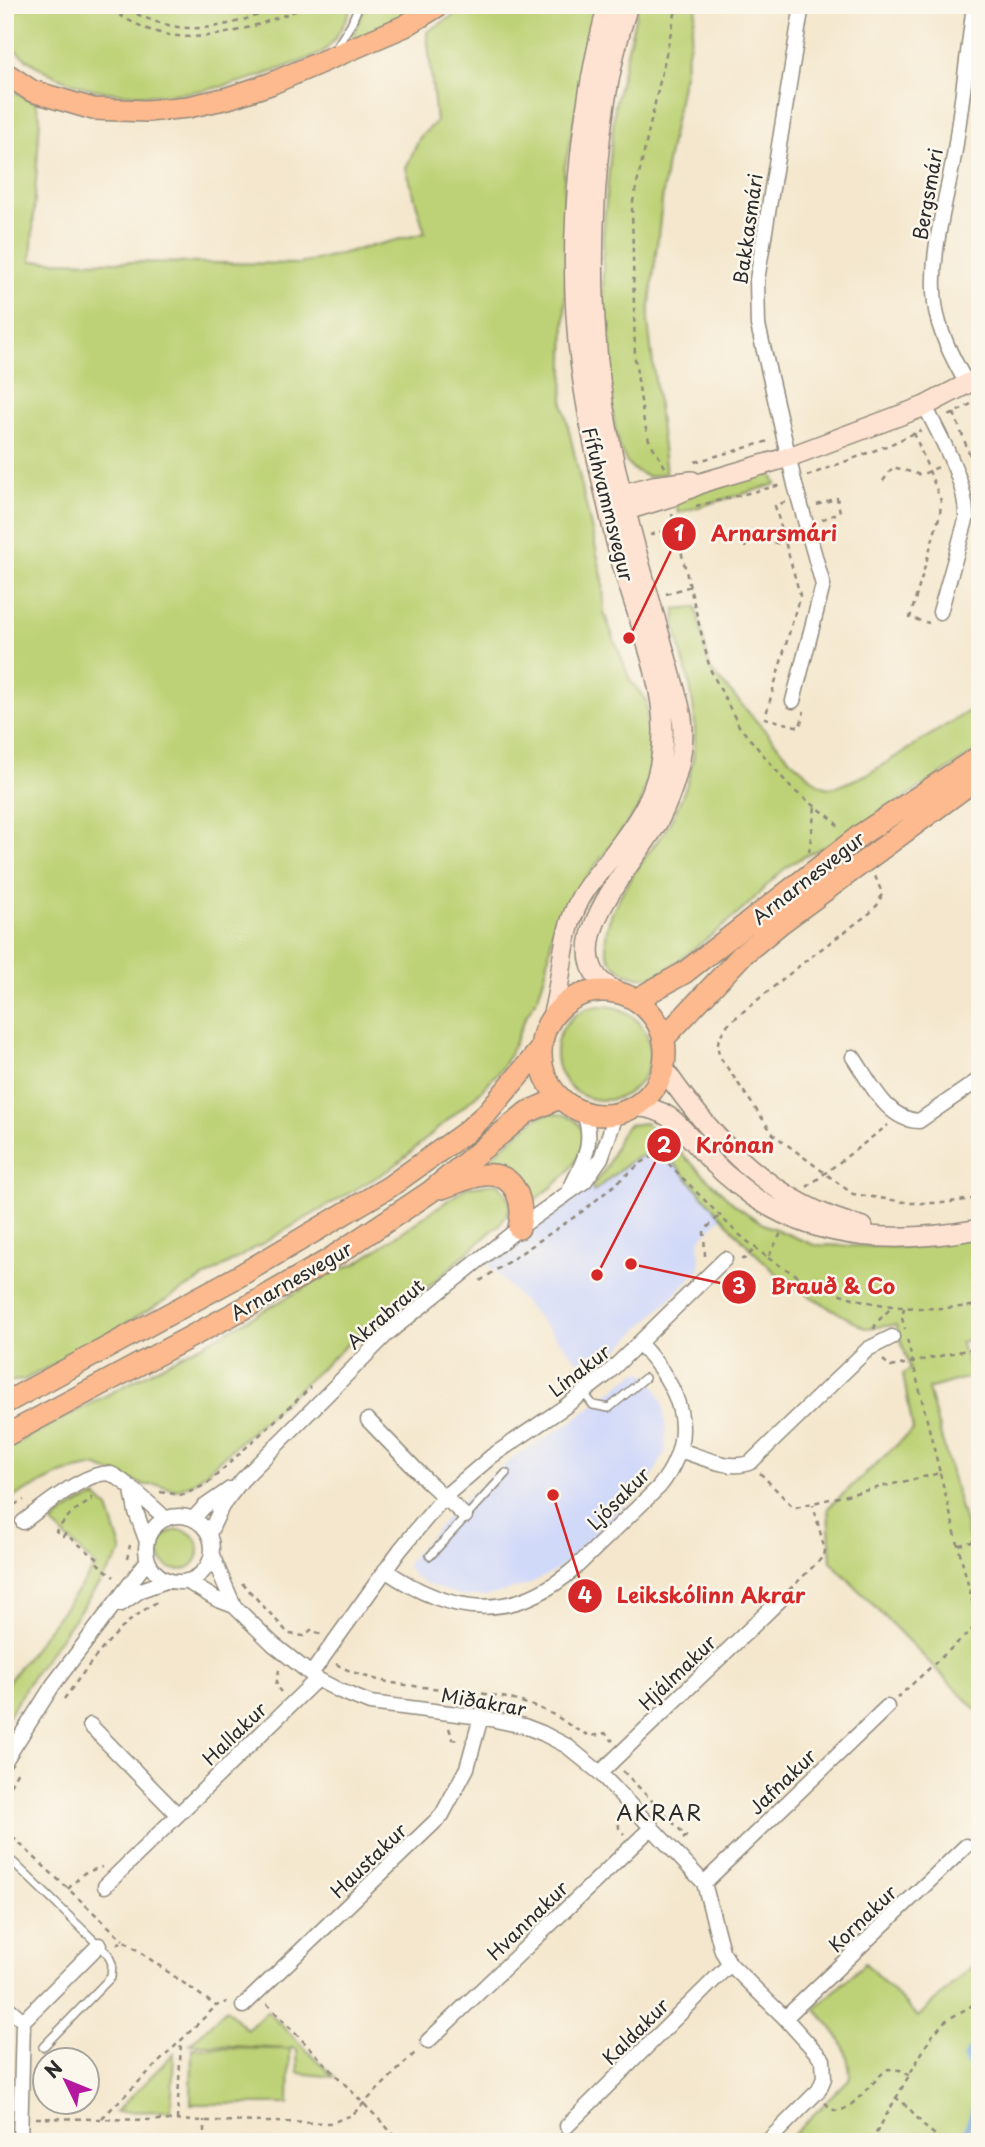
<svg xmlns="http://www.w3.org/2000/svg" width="985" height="2147" viewBox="0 0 985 2147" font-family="'Playpen Sans',sans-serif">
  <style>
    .built { fill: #d1d9f9 }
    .green { fill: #bdd276; stroke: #747e50; stroke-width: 2 }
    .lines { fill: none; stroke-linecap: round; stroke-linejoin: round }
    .stream { stroke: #73a3dd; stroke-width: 5 }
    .lane-casing { stroke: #90897c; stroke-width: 10 }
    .street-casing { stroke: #90897c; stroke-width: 17 }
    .secondary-casing { stroke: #90897c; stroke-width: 22 }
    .primary-casing { stroke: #90897c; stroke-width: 24 }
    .path { stroke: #90897c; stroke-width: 2.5; stroke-dasharray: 5 5; stroke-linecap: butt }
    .lane { stroke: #fff; stroke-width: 7 }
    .street { stroke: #fff; stroke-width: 14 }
    .secondary { stroke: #fee3d2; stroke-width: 19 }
    .primary { stroke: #fcba8e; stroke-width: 21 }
    .labels { text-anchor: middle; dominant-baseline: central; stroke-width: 5; stroke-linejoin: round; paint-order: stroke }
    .street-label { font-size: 19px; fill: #2b2b2b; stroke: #fbf7ec }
    .neighbourhood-label { font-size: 21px; letter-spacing: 2px; fill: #2b2b2b; stroke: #fbf7ec }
    .leader { fill: none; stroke: #d62828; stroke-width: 2.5 }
    .callout-dot { fill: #d62828; stroke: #fbf7ec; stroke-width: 2.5 }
    .mark-label { font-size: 21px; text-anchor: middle; font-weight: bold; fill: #fff }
    .callout-label { font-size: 21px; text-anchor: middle; font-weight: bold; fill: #d62828; stroke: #fbf7ec; stroke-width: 5; stroke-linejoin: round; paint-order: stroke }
  </style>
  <rect width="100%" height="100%" fill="#fbf7ec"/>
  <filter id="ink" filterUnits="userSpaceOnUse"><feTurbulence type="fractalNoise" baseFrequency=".0143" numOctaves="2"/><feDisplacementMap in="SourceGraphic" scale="14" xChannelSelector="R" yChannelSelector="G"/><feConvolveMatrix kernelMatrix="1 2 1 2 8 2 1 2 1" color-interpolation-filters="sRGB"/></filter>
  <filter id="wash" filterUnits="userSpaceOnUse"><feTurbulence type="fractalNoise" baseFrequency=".00686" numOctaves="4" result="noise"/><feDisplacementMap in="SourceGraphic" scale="28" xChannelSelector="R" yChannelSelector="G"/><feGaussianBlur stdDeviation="1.57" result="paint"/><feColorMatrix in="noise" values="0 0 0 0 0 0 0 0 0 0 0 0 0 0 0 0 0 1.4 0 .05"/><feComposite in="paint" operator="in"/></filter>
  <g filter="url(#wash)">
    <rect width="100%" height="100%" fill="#f4e7cd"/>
    <path class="built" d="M 655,1151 L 673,1162 L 722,1217 L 699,1240 L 700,1269 L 625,1343 L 590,1374 L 488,1264 L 592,1186 L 593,1191 L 632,1160 Z
      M 636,1372 L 644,1373 L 653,1382 L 663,1402 L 666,1434 L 665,1453 L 648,1484 L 557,1570 L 527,1585 L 487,1596 L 462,1596 L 426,1584 L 413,1576 L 407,1566 L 410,1559 L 458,1505 L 516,1455 L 569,1424 Z"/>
    <path class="green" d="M 5,5 L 352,5 C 346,21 337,39 325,50 C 317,58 301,61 291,65 C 230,89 163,103 98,90 C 63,83 31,66 5,41 Z
      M 365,5 L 424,5 L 350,43 Z
      M 470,5 L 597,5 L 564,171 L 566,272 L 563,404 L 603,580 L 604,613 L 630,680 L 646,700 L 651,764 L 640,806 L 572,897 L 553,928 L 547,968 L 538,997 L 526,1016 L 510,1054 L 501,1069 L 478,1094 L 392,1168 L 75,1353 L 24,1380 L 5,1382 L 5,87 L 36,103 L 40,117 L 31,261 L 299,264 L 425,233 L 406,168 L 420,137 L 436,122 L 427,32 Z
      M 638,5 L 697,5 L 666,168 L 648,322 L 666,473 L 648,477 L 634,470 L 627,463 L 619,447 L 613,417 L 603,305 L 603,234 L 615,105 Z
      M 763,472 L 773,477 L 776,484 L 678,513 L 675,500 Z
      M 696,607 L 710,669 L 791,760 L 820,785 L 828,788 L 839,786 L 868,774 L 980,704 L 980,749 C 935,778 891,807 846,835 C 830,845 811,852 794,862 C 773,875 759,896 740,912 C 723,927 704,941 686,955 C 668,970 650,985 626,973 C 570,945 645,859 666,829 C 672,820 676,810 680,801 C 696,767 698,728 691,692 C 686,661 675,643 675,609 Z
      M556 1053a47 47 0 1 1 94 0a47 47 0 1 1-94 0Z
      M 550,1113 C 555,1114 562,1114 567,1116 C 598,1128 578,1164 561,1179 C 552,1188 541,1195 531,1203 C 512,1186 529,1174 492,1162 L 492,1156 L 535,1119 Z
      M 645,1123 L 664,1137 L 735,1205 L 763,1224 L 814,1245 L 904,1247 L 980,1235 L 980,1337 L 960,1342 L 972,1376 L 928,1389 L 980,1578 L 980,1714 L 831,1562 L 828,1508 L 913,1430 L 903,1374 L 910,1369 L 896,1325 L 865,1328 L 785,1282 L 749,1247 L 673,1162 L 656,1151 L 632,1160 L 593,1192 L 592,1186 L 607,1167 L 620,1135 L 628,1125 Z
      M 498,1183 C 511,1201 515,1204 501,1223 L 428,1287 L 410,1288 L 195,1482 L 177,1490 L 158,1485 L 144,1485 L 95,1466 L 63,1473 L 5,1501 L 5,1449 L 222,1334 L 331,1273 L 357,1263 L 467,1187 Z
      M 96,1497 L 108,1508 L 122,1552 L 34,1674 L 5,1721 L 5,1686 L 96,1566 L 52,1524 C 65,1511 78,1502 96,1497 Z
      M159 1550a20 20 0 1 1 40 0a20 20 0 1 1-40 0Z
      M 980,1958 L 980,2142 L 786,2142 L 850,2078 C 849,2046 836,2031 815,2009 L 865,1963 L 918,2017 Z
      M 226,2009 L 247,2030 L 267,2011 L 334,2077 L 298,2073 L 297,2049 L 290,2048 L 289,2104 L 191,2104 L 192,2048 L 288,2049 L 190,2044 Z
      M 174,2053 L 171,2111 L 116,2112 Z"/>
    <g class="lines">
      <path class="stream" d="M 963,2142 C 966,2125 982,2100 971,2084 L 973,2074 L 965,2058 L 968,2052 L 975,2048 L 980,2048"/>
    </g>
  </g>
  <g filter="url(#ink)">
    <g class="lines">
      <g class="lane-casing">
        <path id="lane" d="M 336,48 L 351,24 L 359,5
          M 584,1393 L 593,1405 L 609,1408 L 645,1378
          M 430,1556 L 506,1473
          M 5,1869 L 13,1862 L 108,1954 L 112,1964 L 111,1977 L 43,2047"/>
      </g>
      <g class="street-casing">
        <path id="street" d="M 967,384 C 954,361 938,331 935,304 C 929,253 947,200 955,150 C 962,102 968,53 974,5
          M 925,406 C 941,439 968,484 966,520 L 940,612
          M 793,701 L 823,585 L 795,485 L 758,325 L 757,280 L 802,5
          M 853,1057 C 870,1081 886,1120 919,1121 L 980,1079
          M 570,1189 C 583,1163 596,1141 583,1112
          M 368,1420 L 427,1481 L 465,1516
          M 679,1450 C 700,1456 731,1472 751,1462 L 868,1349 L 892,1337
          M 132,1490 L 136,1512 L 147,1542
          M146 1549a33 33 0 1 1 66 0a33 33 0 1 1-66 0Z
          M 193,1519 L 204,1507 L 230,1489
          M 23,1522 C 40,1509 90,1468 111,1474 C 123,1478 155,1509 166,1519
          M 209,1534 L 222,1506 L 242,1480 L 388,1333 L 519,1228 L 585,1181 L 601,1158 L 614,1121 L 620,1113
          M 212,1555 L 234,1606
          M 385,1570 C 450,1615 512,1623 574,1569 L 659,1487 C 701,1435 680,1387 640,1344
          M 186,1581 L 216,1599 L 234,1606 L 273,1644 L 317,1679 L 340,1691 L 370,1703 L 481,1717 L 524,1726 L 542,1733 L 567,1746 L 600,1773 L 704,1883 L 722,1951 L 730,1964 L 785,2018 L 823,2060 L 824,2078 L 819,2090 L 767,2142
          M 121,1604 L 141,1590 L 169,1580
          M 311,1674 L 400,1550 L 444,1497 L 492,1456 L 563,1408 L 605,1376 L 725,1259
          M 90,1725 L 177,1814
          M 5,1761 L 53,1685 L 148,1560
          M 600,1773 L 780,1600
          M 704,1883 L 887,1707
          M 105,1886 L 317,1679
          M 5,2005 L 23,2021 L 20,2142
          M 243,2006 L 442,1815 L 467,1768 L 481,1717
          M 785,2018 L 966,1846
          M 23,2021 L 99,1945
          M 428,2041 L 652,1827
          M 567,2126 L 730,1964"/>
      </g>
      <g class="secondary-casing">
        <path id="secondary" d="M 612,497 L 653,486 L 692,481
          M 614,514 L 670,497 L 704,482 L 789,457 L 925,406 L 980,377
          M 615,991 C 609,987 602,983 598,978 C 563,933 640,857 660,818 C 673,792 683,759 683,730 C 683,721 681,712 679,704 C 656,619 629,533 611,447 C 584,318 587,131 628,5
          M 552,1017 C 564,975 559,940 580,899 C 587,886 598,873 608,861 C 641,817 662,790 663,733 C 664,673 629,598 615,538 C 598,464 580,391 576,315 C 570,218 582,99 608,5
          M 664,1069 C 714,1142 774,1205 863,1227
          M 635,1107 C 668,1106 682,1129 702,1151 C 717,1168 736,1184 754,1197 C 822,1243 902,1243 980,1229"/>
      </g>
      <g class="primary-casing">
        <path id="primary" d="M 5,73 L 32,91 L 93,109 L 147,111 L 188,107 L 228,98 L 270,84 L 405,26 L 439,5
          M541 1053a62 62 0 1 1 124 0a62 62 0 1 1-124 0Z
          M 637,999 L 684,973 L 862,834 L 980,756
          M 664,1038 L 742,955 L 782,922 L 980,776
          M 442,1188 C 455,1184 470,1176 484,1175 C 516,1171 525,1203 519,1228
          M 5,1403 L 239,1276 L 389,1187 L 466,1132 L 487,1113 L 540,1050
          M 5,1436 L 250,1305 L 327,1261 L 430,1192 L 526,1113 L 559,1098"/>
      </g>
      <path class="path" d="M 102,5 C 120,15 139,28 160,33 C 213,46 262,23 311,5
        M 119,5 C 185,42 220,29 287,5
        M 954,413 L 980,482
        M 949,416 L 980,399
        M 914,433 L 941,501 L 940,514 L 910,618 L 929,623
        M 695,462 L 769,441
        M 665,467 L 649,440 L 644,422 L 635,359 L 632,206 L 677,5
        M 807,476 L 889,445 L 921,430
        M 883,481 L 893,467 L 921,475 L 938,467
        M 785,502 L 775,506 L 800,595 L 765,718 L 800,727 L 804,711
        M 817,505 L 837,498 L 840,512 L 821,520
        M 696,506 L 781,485
        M 672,514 L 710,669 L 739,726 L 792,789 L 831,818 L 840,828
        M 650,535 L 675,527
        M 745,548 L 748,535 L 780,544 L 785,541
        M 666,594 L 691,586
        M 809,852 L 815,807
        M 875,876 L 882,893 L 879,903 L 870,913 L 809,958 L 728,1024 C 718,1038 714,1045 722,1060 L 773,1134 L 853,1194 L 911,1203 L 943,1203 L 980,1198
        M 807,1187 L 888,1125
        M 705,1256 L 704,1231 L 719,1216
        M 768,1258 C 837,1303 899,1315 980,1305
        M 741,1259 L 744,1259 L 755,1249
        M 480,1281 L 583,1211 L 641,1163 L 652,1157 L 667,1162 L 736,1232 L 768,1258 L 782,1231
        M 399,1302 L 422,1281
        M 904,1308 L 902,1318 L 905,1329
        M 874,1329 L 876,1323 L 891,1308
        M 883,1360 L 891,1367 L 980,1347
        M 760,1473 L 792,1506 L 796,1507 L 940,1473 L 907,1339
        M 940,1473 L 980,1632
        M 160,1492 L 183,1495 L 207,1484 L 311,1387
        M 91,1496 L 92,1500 L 72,1512 L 56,1531 L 63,1536 L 65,1534 L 98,1559 L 96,1562 L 114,1577
        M 5,1509 L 24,1500
        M 959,1545 L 980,1540
        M 127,1559 L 130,1545
        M 242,1583 L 289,1634 L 304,1636 L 312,1629 L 321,1635
        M 789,1590 L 824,1556 L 825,1551 L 813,1504
        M 336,1664 C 392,1695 461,1683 521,1702 C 531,1705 542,1709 552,1714 C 569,1722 584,1742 605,1733 L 613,1741
        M 279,1670 L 276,1686 L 281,1692
        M 897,1698 L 980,1622
        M 64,1699 C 91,1662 118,1623 159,1601
        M 449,1728 L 453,1739 L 459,1740
        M 623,1771 L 686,1836 L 683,1839
        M 5,1794 L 19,1769
        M 618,1814 L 619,1828 L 624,1834
        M 5,1830 L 123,1940
        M 68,1889 L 84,1873 L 102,1867
        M 117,1945 L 123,1940 L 216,2006 L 227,2002
        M 267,2004 L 401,2142
        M 895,2097 L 908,2107 L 925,2127 L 944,2142
        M 825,2103 C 828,2105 830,2109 834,2110 C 848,2117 875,2077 888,2069 L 900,2070 L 909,2075
        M 36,2118 L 331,2123 L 352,2115 L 418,2050
        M 102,2118 L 216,2006
        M 177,2120 L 181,2043
        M 204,2142 L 204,2120
        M 546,2142 L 555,2135
        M 871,2142 L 931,2037 L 945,2021 L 980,2001"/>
      <use href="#lane" class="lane"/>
      <use href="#street" class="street"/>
      <use href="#secondary" class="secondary"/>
      <use href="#primary" class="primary"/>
    </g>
  </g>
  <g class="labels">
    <g class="street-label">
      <text transform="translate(927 194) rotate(-80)">Bergsmári</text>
      <text transform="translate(747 229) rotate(-82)">Bakkasmári</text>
      <text transform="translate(609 504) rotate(76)">Fífuhvammsvegur</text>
      <text transform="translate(808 877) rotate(-38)">Arnarnesvegur</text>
      <text transform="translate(291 1280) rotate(-30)">Arnarnesvegur</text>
      <text transform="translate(385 1313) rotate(-41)">Akrabraut</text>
      <text transform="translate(579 1370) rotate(-38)">Línakur</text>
      <text transform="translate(618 1498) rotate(-45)">Ljósakur</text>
      <text transform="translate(677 1672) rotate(-44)">Hjálmakur</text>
      <text transform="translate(484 1701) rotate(10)">Miðakrar</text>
      <text transform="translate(234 1733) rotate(-44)">Hallakur</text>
      <text transform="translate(782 1781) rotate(-44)">Jafnakur</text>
      <text transform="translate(368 1860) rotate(-44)">Haustakur</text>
      <text transform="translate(862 1918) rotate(-44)">Kornakur</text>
      <text transform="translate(527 1920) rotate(-44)">Hvannakur</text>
      <text transform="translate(635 2031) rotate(-45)">Kaldakur</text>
    </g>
    <g class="neighbourhood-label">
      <text x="660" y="1812">AKRAR</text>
    </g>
  </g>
  <path class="leader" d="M629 638L679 534M597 1275L664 1145M631 1264L739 1287M553 1495L585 1596"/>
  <g class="callout-dot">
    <circle cx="629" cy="638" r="7"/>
    <circle cx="597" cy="1275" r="7"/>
    <circle cx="631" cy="1264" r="7"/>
    <circle cx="553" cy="1495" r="7"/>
    <circle cx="679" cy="534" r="18"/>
    <circle cx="664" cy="1145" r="18"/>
    <circle cx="739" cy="1287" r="18"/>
    <circle cx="585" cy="1596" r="18"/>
  </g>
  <g class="mark-label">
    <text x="679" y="541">1</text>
    <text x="664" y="1153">2</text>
    <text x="739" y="1294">3</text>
    <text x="585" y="1603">4</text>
  </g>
  <g class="callout-label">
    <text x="774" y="541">Arnarsmári</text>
    <text x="735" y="1153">Krónan</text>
    <text x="833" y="1294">Brauð &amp; Co</text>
    <text x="711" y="1603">Leikskólinn Akrar</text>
  </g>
  <rect width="985" height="2147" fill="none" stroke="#fbf7ec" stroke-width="28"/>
  <g transform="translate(66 2081) rotate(313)"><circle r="33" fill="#fbf7ec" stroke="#a8a59f" stroke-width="2"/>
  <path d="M0-5L12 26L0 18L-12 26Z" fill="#b5179e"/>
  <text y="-10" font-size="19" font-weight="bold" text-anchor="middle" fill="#2b2b2b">N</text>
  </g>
</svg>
